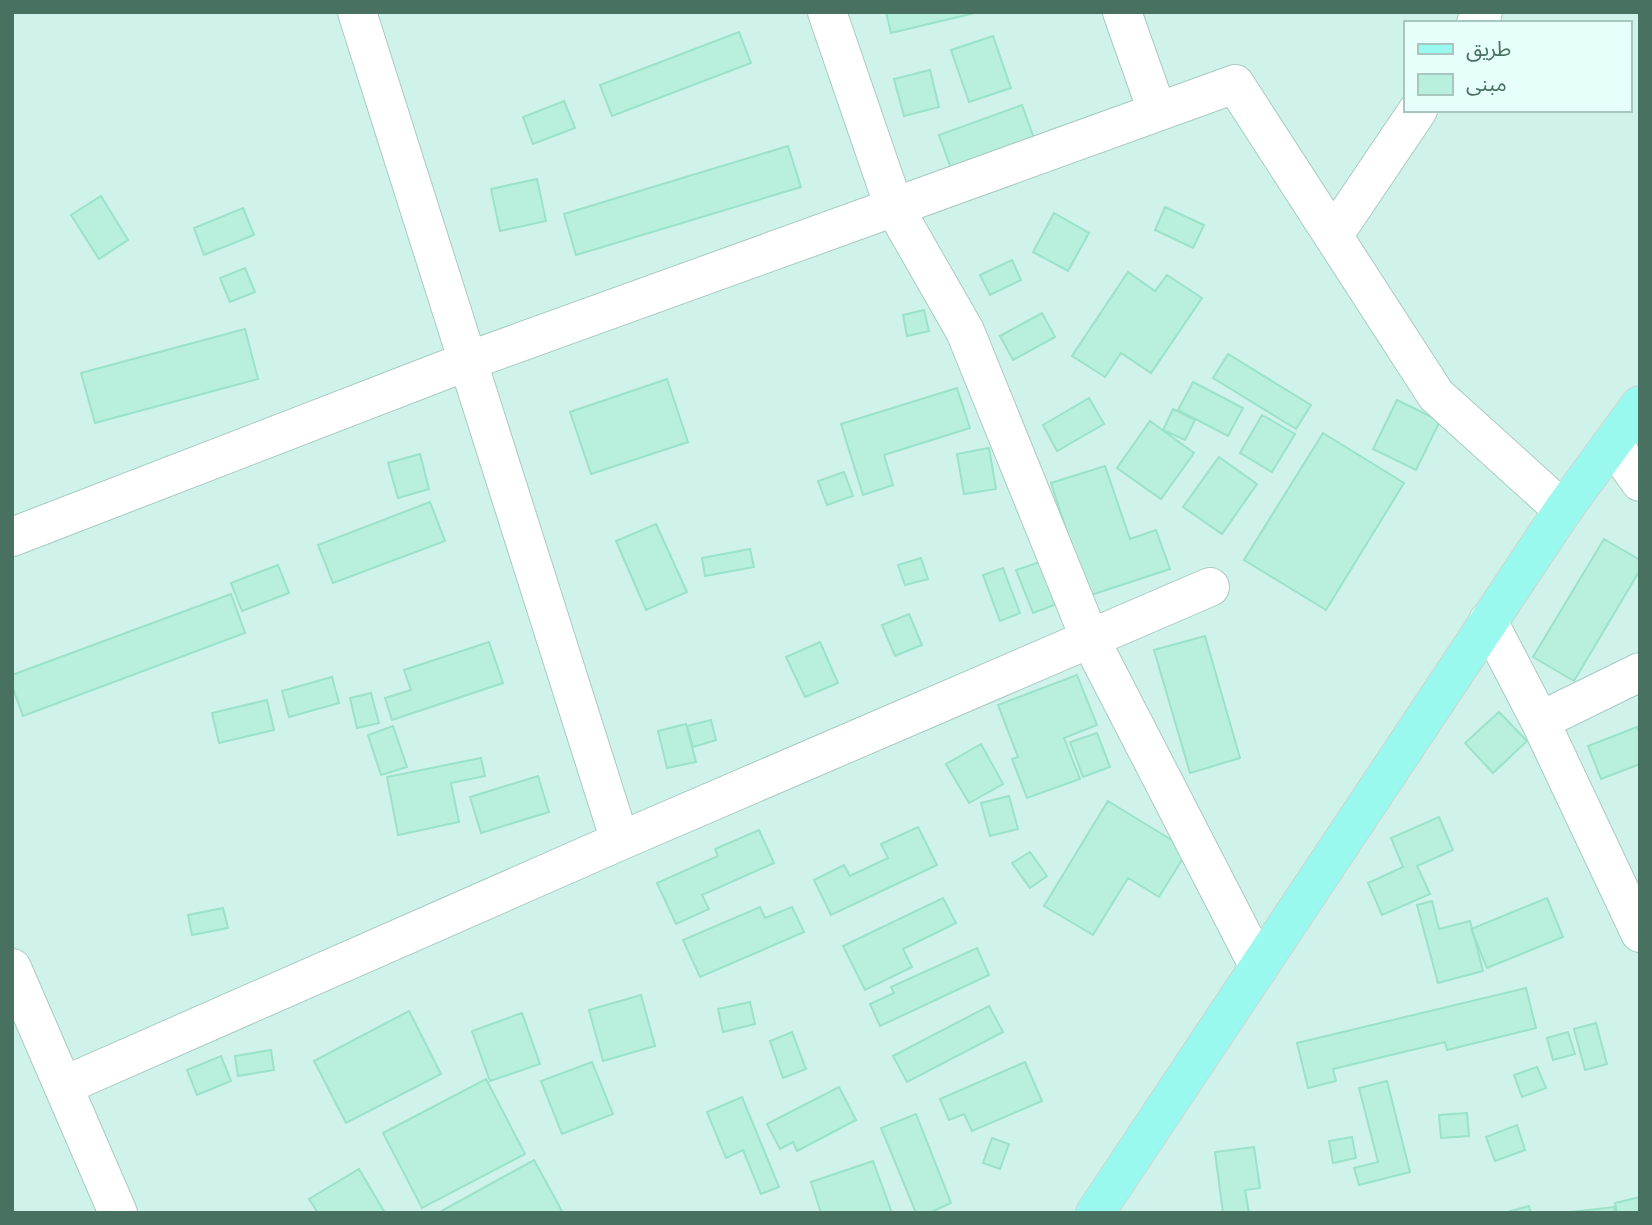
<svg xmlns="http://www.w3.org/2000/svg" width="1652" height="1225" viewBox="0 0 1652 1225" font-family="'Source Sans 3','Noto Sans Arabic',sans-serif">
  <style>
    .residential { fill: #cff2eb; fill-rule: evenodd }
    .building { fill: #b9f0dd; stroke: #9ae2c8; stroke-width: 2 }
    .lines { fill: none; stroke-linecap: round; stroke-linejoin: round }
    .minor-casing { stroke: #a8cbc1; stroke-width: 40 }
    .major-casing { stroke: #ccd7d3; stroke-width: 40 }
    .minor { stroke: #fff; stroke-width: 38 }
    .major { stroke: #9af9ee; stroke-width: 38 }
  </style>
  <rect width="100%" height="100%" fill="#e0fbf8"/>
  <path class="residential" d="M 12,12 L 1640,12 L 1640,1213 L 12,1213 ZM 1405,23 L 1629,23 L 1629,110 L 1405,110 Z"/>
  <path class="building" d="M 886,12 L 979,12 L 891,33 Z
    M 739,32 L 751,63 L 612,116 L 600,85 Z
    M 993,36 L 1011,88 L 969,102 L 951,50 Z
    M 930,70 L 939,107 L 904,116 L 894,79 Z
    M 564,101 L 575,128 L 533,144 L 523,117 Z
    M 1022,105 L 1036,144 L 953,174 L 939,135 Z
    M 788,146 L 801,187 L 576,255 L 564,214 Z
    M 537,179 L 546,221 L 500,231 L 491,189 Z
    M 101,196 L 128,240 L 99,259 L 71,215 Z
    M 1165,207 L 1204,225 L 1193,248 L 1155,230 Z
    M 243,208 L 254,235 L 204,255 L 194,228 Z
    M 1054,213 L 1089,233 L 1068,271 L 1033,252 Z
    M 1012,260 L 1021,280 L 990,295 L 980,275 Z
    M 245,268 L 255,292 L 230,302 L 220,278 Z
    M 1128,272 L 1155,291 L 1167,275 L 1202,298 L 1151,373 L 1121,353 L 1105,377 L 1072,356 Z
    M 924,310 L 929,331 L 907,336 L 903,315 Z
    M 1042,313 L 1055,337 L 1013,360 L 1000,336 Z
    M 245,329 L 258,379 L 95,423 L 81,373 Z
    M 1228,354 L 1311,405 L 1296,429 L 1213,378 Z
    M 667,379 L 688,442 L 591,474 L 570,412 Z
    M 1193,382 L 1243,408 L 1228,436 L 1178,410 Z
    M 957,388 L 970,428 L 884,455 L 893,485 L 863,495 L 841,424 Z
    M 1089,398 L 1104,424 L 1057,451 L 1043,425 Z
    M 1397,400 L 1440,421 L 1416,470 L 1373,449 Z
    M 1173,409 L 1195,420 L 1185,440 L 1163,430 Z
    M 1262,415 L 1295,434 L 1272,472 L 1240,453 Z
    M 1150,421 L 1194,453 L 1161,499 L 1117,468 Z
    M 1323,433 L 1404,483 L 1326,610 L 1244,560 Z
    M 989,448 L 996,489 L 964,494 L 957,454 Z
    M 420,454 L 429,489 L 398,498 L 388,463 Z
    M 1219,457 L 1257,484 L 1222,534 L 1183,507 Z
    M 1105,466 L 1130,539 L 1156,530 L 1170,569 L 1088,596 L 1051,483 Z
    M 844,472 L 853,496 L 827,505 L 818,481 Z
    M 430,502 L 445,541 L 333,583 L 318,545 Z
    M 656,524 L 687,592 L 646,610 L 616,541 Z
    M 1604,539 L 1640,560 L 1640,570 L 1574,681 L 1533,657 Z
    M 750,549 L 754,567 L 705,576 L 702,558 Z
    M 921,558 L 928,579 L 905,585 L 898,565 Z
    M 1049,559 L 1065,601 L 1033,613 L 1016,570 Z
    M 278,565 L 289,593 L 242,611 L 231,583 Z
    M 1003,568 L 1020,613 L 1000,621 L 983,575 Z
    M 231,594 L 245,633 L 23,716 L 12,686 L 12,675 Z
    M 909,614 L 922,645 L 895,656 L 882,625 Z
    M 1205,636 L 1240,758 L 1190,773 L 1154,650 Z
    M 489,642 L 503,683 L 392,720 L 385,698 L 411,690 L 404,670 Z
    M 820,642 L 838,683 L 805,697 L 786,657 Z
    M 1077,675 L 1097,725 L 1064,738 L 1080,779 L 1027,798 L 1012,759 L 1018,757 L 998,705 Z
    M 332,677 L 339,703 L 289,717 L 282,691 Z
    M 371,693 L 379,723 L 357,728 L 350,698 Z
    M 267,700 L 274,730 L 219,743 L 212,713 Z
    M 1499,712 L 1527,741 L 1493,773 L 1465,743 Z
    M 711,720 L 716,740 L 693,747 L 687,726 Z
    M 686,724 L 696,762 L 667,768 L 658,731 Z
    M 393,726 L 407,767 L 381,775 L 368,735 Z
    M 1637,727 L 1640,733 L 1640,764 L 1601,779 L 1588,746 Z
    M 1097,733 L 1110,767 L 1083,777 L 1070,742 Z
    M 981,744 L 1003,784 L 969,803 L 946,764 Z
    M 481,758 L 485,776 L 451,783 L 459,822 L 398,835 L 387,777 Z
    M 538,776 L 549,812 L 481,833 L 470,797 Z
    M 1009,796 L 1018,829 L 990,836 L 981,803 Z
    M 1108,801 L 1188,850 L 1159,897 L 1128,878 L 1093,935 L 1044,906 Z
    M 1439,817 L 1453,850 L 1417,866 L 1430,894 L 1382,915 L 1368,883 L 1403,867 L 1391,838 Z
    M 918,827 L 937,865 L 831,915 L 814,880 L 844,865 L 850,876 L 888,858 L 881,844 Z
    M 759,830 L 774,863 L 702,895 L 709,909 L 676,924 L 657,883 L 718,856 L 715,849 Z
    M 1030,852 L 1047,876 L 1030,888 L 1012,863 Z
    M 943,898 L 956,923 L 903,949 L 912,967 L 865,990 L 843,946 Z
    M 1547,898 L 1563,937 L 1487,968 L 1471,929 Z
    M 1432,901 L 1439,929 L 1470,921 L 1483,971 L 1438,983 L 1417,905 Z
    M 760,907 L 765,918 L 792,907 L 804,932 L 700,977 L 683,940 Z
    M 223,908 L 228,928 L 192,935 L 188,915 Z
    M 977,948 L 989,975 L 880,1026 L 870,1004 L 894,993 L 891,987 Z
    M 1526,988 L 1536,1028 L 1447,1050 L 1445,1042 L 1333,1069 L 1336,1081 L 1308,1088 L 1297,1043 Z
    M 641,995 L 655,1046 L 603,1061 L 589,1010 Z
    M 750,1002 L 755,1024 L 723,1032 L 718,1009 Z
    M 989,1006 L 1003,1032 L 907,1082 L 893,1056 Z
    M 409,1011 L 441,1074 L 346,1123 L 314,1061 Z
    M 522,1013 L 540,1064 L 490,1081 L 472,1031 Z
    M 1596,1023 L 1607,1064 L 1585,1070 L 1574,1029 Z
    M 792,1032 L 806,1069 L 783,1078 L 770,1041 Z
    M 1568,1032 L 1575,1054 L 1553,1060 L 1547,1038 Z
    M 271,1050 L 274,1070 L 238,1076 L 235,1056 Z
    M 221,1056 L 231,1081 L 197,1095 L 187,1070 Z
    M 592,1062 L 613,1114 L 562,1134 L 541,1081 Z
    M 1025,1062 L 1042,1101 L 972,1131 L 964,1114 L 949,1120 L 940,1099 Z
    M 1537,1067 L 1546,1088 L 1522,1097 L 1514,1075 Z
    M 486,1079 L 525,1154 L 422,1208 L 383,1133 Z
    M 1387,1081 L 1410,1172 L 1359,1185 L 1354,1168 L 1378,1162 L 1359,1088 Z
    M 839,1087 L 856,1120 L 797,1151 L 793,1142 L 780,1149 L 767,1124 Z
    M 742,1097 L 779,1187 L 761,1194 L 743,1150 L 726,1158 L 707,1112 Z
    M 1467,1113 L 1469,1136 L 1441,1138 L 1439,1115 Z
    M 916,1114 L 951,1203 L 929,1213 L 916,1213 L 881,1128 Z
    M 1517,1125 L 1525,1150 L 1495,1161 L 1486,1137 Z
    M 1352,1137 L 1356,1158 L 1333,1163 L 1329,1141 Z
    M 992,1138 L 1009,1144 L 1000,1169 L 983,1163 Z
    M 1254,1147 L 1260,1188 L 1245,1190 L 1249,1213 L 1223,1213 L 1215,1152 Z
    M 534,1160 L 563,1213 L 438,1213 Z
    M 873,1161 L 892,1213 L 821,1213 L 811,1182 Z
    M 359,1169 L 385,1213 L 318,1213 L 309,1199 Z
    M 1640,1197 L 1640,1213 L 1617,1213 L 1615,1203 Z
    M 1529,1206 L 1531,1213 L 1504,1213 Z
    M 1614,1207 L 1615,1213 L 1562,1213 Z"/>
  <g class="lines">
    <g class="minor-casing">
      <path id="minor" d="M 827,12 L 894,207 L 965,331 L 1090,639 L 1259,967
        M 1122,12 L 1157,111
        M 1476,23 L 1483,12
        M 1333,236 L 1418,110
        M 1613,444 L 1640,482
        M 12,537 L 468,361 L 1235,84 L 1436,395 L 1563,510
        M 1488,621 L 1540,721 L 1640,933
        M 1540,721 L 1640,672
        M 620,841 L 1210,587
        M 12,968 L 118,1213
        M 63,1086 L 620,841 L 357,12"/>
    </g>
    <g class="major-casing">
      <path id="major" d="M 1095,1213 L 1563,510 L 1640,405"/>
    </g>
    <use href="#minor" class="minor"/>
    <use href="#major" class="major"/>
  </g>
  <rect width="1652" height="1225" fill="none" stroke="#487162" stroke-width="28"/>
  <rect x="1404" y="21" width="228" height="91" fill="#e6fffb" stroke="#a7c6be" stroke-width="2"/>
  <rect x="1418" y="44" width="35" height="10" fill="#9af9ee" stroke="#a7c6be" stroke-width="2"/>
  <text x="1466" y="56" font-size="21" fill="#487162">طريق</text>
  <rect x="1418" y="74" width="35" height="21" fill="#b9f0dd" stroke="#a7c6be" stroke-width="2"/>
  <text x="1466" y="91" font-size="21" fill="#487162">مبنى</text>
</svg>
